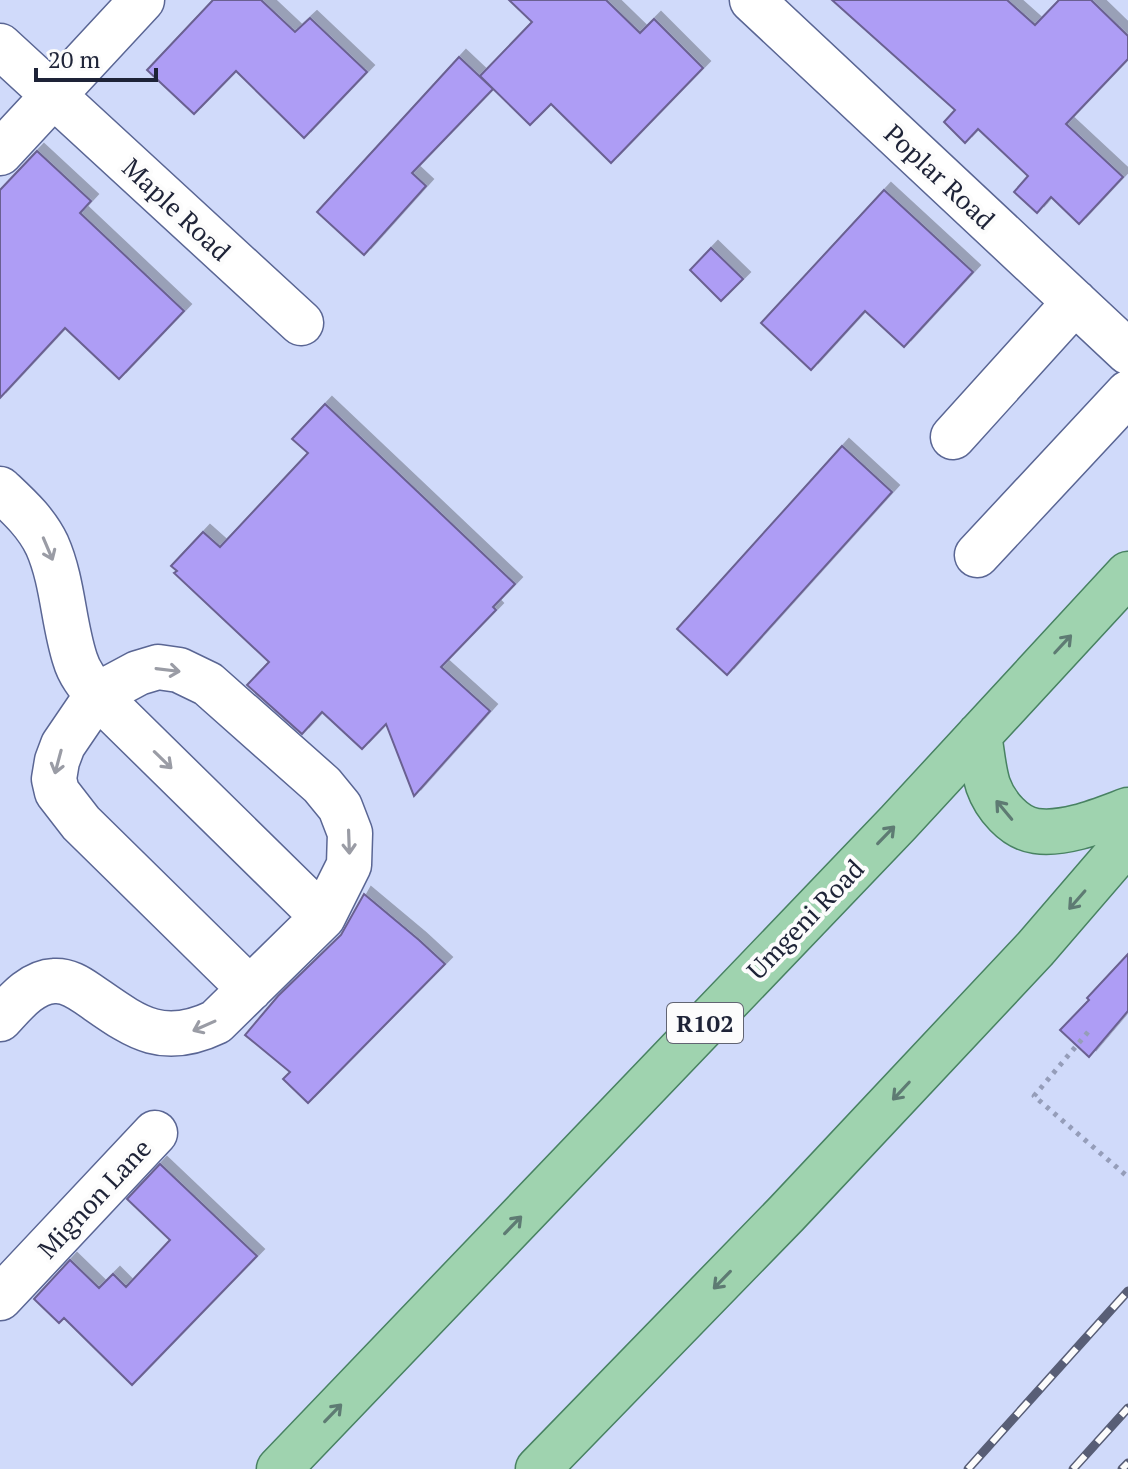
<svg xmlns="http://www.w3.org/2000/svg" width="1128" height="1469" viewBox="0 0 1128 1469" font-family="'PT Serif',serif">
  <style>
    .building { fill: #ae9df5; stroke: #6a6191; stroke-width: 2; filter: url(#shadow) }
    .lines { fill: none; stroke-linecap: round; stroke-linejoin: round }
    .minor-casing { stroke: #5a6694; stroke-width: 47 }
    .major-casing { stroke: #488262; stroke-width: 47 }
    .path { stroke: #959db9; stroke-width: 5; stroke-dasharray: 4 6; stroke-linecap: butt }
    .minor { stroke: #fff; stroke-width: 44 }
    .major { stroke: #9fd3af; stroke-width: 44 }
    .rail-casing { stroke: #585e76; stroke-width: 9 }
    .rail { stroke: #fcfcfc; stroke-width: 6; stroke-dasharray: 18; stroke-linecap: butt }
    .oneway { stroke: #9a9ca5 }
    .oneway2 { stroke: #5e7b73 }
    .labels { text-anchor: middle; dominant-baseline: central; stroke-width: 8; stroke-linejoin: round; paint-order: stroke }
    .shield { fill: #fcfcfc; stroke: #616472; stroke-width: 2 }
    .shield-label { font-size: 24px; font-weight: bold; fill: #1e2337 }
    .street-label { font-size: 26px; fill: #1e2337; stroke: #fcfcfc }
  </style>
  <defs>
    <filter id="shadow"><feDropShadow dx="7" dy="-7" stdDeviation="0" flood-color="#0004"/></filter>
  </defs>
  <rect width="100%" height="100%" fill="#d0dafa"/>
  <path class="building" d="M 213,0 L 261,0 L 295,32 L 310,18 L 367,72 L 304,138 L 236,71 L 194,114 L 147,70 Z
    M 509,0 L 606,0 L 640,33 L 654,19 L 703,68 L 611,163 L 551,104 L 530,125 L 480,76 L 532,22 Z
    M 832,0 L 1007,0 L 1035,25 L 1059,0 L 1091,0 L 1128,36 L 1128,59 L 1066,124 L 1123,177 L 1079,224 L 1051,197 L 1037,213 L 1014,192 L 1028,176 L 978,129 L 965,143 L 944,122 L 955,110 Z
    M 459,57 L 493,89 L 412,173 L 426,186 L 364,255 L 317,212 Z
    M 37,151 L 91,201 L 80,213 L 184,311 L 119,379 L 65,328 L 0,398 L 0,190 Z
    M 884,190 L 973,272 L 904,347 L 865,311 L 811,370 L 761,323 Z
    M 711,248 L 743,279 L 721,301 L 690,270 Z
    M 325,404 L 515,584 L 493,607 L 496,610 L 441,667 L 490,711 L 414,796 L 386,724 L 362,749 L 322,712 L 302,734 L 247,685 L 269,662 L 174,573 L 177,571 L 171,566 L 203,532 L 220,547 L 308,453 L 292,439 Z
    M 842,446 L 892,492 L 727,675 L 677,629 Z
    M 364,894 L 419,940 L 445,964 L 308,1103 L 283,1079 L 290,1072 L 245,1035 L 278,996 L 341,935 Z
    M 1128,954 L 1128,1011 L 1089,1057 L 1060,1030 L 1089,1000 L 1087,998 Z
    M 160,1164 L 257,1256 L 132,1385 L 64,1318 L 59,1323 L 34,1299 L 70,1260 L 99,1288 L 113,1274 L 126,1287 L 170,1240 L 127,1199 Z"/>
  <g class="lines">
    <g class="minor-casing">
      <path id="minor" d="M 752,0 L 1128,352
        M 0,46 L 301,323
        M 0,153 L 142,0
        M 953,437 L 1075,302
        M 0,489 C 18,506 36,522 47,545 C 63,581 63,622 75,659 C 79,673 88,684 97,695 L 323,917
        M 977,555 L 1128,393
        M 0,1019 C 14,1004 31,982 54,981 C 67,980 78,987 88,994 C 133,1025 160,1049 216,1022 L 323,917 L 349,865 L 350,833 L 340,807 L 322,785 L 208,684 L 179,670 L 158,667 L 138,673 L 97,695 L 63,745 L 57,761 L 54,779 L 57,792 L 81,823 L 250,989
        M 0,1298 L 155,1133"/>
    </g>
    <g class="major-casing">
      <path id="major" d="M 979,735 C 982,751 983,769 988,785 C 995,805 1014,828 1036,831 C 1066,835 1101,820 1128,810
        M 279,1469 L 898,823 L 1128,574
        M 538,1469 L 787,1213 L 1035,949 L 1128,841"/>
    </g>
    <path class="path" d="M 1088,1032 L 1034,1096 L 1128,1177"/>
    <use href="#minor" class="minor"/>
    <use href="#major" class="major"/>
    <g class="rail-casing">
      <path id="rail" d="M 968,1469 L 1128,1291
        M 1073,1469 L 1128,1408
        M 1122,1469 L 1128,1463"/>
    </g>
    <use href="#rail" class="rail"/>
  </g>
  <defs><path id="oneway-shaft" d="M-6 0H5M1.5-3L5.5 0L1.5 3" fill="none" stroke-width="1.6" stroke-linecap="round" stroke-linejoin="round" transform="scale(2)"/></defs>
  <g class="oneway">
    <use href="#oneway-shaft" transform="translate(48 549) rotate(67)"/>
    <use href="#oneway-shaft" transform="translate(168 670) rotate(7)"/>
    <use href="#oneway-shaft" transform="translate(163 760) rotate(44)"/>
    <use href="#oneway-shaft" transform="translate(58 762) rotate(105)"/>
    <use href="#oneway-shaft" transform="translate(349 842) rotate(88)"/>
    <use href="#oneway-shaft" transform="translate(204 1026) rotate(156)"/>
  </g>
  <g class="oneway2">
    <use href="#oneway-shaft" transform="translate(1063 644) rotate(-47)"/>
    <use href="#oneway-shaft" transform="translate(1004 810) rotate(-130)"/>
    <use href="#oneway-shaft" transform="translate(886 835) rotate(-46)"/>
    <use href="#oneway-shaft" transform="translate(1077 900) rotate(131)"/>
    <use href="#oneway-shaft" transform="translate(901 1091) rotate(133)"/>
    <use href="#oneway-shaft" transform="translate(513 1225) rotate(-46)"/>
    <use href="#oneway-shaft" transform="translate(722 1280) rotate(134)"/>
    <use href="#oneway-shaft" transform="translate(333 1413) rotate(-46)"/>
  </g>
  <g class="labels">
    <rect class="shield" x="667" y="1003" width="76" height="40" rx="6"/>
    <g class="shield-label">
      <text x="705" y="1023">R102</text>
    </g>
    <g class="street-label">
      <text transform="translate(940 176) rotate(43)">Poplar Road</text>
      <text transform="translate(177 209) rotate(43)">Maple Road</text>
      <text transform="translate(805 919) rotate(-46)">Umgeni Road</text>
      <text transform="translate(94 1198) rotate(-47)">Mignon Lane</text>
    </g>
  </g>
  <path d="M36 68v12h120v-12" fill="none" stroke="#1e2337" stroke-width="4"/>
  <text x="48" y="68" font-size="24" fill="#1e2337" stroke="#fcfcfc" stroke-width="6" paint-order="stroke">20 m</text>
</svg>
